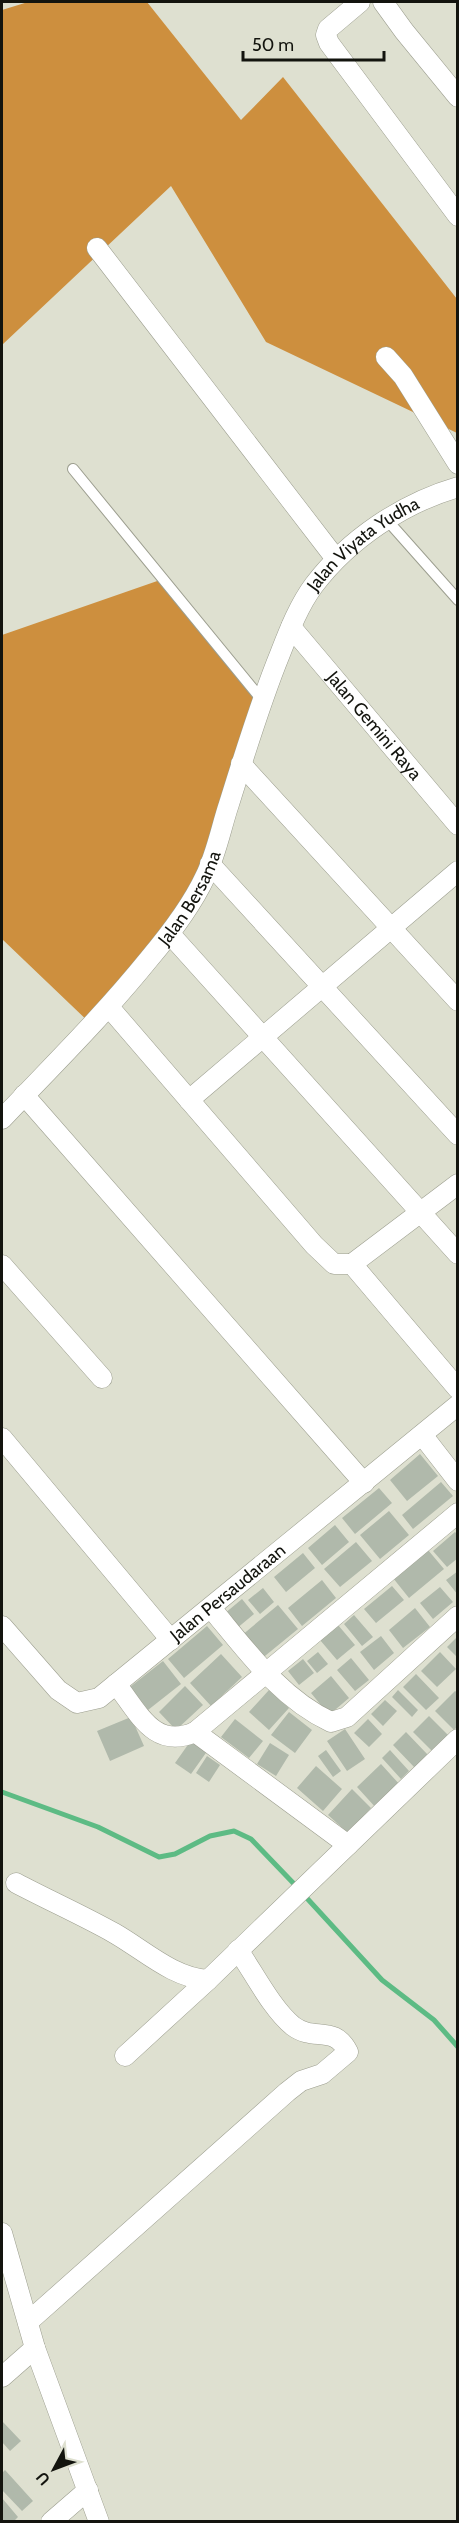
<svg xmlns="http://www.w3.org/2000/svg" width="459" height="2523" viewBox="0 0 459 2523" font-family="Cabin,sans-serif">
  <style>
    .forest { fill: #cd8f3e }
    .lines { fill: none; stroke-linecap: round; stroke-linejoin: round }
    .stream { stroke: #5dbb84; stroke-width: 5 }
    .building { fill: #b0b9ab }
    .service-casing { stroke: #9c9e8f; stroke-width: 12 }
    .minor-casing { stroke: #9c9e8f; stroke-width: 21 }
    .service { stroke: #fff; stroke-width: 10 }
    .minor { stroke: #fff; stroke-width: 20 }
    .labels { text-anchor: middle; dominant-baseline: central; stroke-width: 6; stroke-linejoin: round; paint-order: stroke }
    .street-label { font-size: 18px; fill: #13140e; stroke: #dee0d0 }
  </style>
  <rect width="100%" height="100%" fill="#dee0d0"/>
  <path class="forest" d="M 28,2 L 147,2 L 241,120 L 283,77 L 457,299 L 457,433 L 266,342 L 171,186 L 2,345 L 2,10 Z
    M 163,579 L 262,700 L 206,877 L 93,1026 L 2,939 L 2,635 Z"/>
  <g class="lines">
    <path class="stream" d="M 2,1792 L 98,1827 L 159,1857 L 175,1854 L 210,1836 L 234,1831 L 251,1839 L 298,1888
      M 304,1895 L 382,1980 L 434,2020 L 458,2047"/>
  </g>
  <path class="building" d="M 420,1454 L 438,1476 L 407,1501 L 390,1480 Z
    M 441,1482 L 453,1496 L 413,1529 L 402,1515 Z
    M 379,1488 L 392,1503 L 355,1534 L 342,1518 Z
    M 389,1511 L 409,1535 L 380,1559 L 360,1535 Z
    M 335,1525 L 349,1542 L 322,1565 L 308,1548 Z
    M 455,1532 L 458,1535 L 458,1558 L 447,1567 L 433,1551 Z
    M 356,1542 L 372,1561 L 340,1587 L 324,1569 Z
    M 428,1550 L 444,1569 L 409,1598 L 393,1578 Z
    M 303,1553 L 315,1568 L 286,1592 L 274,1577 Z
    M 458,1571 L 458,1595 L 446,1580 Z
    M 322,1580 L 336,1598 L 302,1626 L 288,1608 Z
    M 392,1586 L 404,1600 L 376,1623 L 364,1609 Z
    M 440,1587 L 453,1602 L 433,1619 L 420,1603 Z
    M 263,1588 L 274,1602 L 260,1614 L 248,1600 Z
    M 242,1599 L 254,1614 L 236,1629 L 224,1614 Z
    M 278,1605 L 298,1629 L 260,1660 L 241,1636 Z
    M 415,1608 L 430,1627 L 403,1648 L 389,1630 Z
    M 354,1615 L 373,1637 L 362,1646 L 344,1624 Z
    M 338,1625 L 355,1645 L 337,1660 L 320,1640 Z
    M 207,1626 L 223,1645 L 184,1678 L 168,1659 Z
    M 381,1636 L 394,1653 L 374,1670 L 360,1652 Z
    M 458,1636 L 458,1658 L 447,1647 Z
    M 318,1652 L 328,1664 L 317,1673 L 307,1661 Z
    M 440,1652 L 456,1669 L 437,1687 L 421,1671 Z
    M 221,1654 L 242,1677 L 211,1706 L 190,1683 Z
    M 351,1658 L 369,1680 L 355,1691 L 337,1670 Z
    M 303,1659 L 314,1673 L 299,1685 L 288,1671 Z
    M 163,1661 L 181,1684 L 148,1710 L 130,1687 Z
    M 416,1674 L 439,1698 L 426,1710 L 403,1687 Z
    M 331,1676 L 349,1698 L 329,1715 L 311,1693 Z
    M 185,1686 L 203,1705 L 176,1730 L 159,1712 Z
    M 269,1690 L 289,1708 L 269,1730 L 249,1712 Z
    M 398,1690 L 418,1710 L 412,1717 L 392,1697 Z
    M 455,1691 L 458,1693 L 458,1726 L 454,1730 L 435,1711 Z
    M 385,1700 L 397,1711 L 383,1726 L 371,1714 Z
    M 289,1712 L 312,1730 L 295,1753 L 271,1735 Z
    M 429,1716 L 448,1735 L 432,1751 L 413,1732 Z
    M 131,1717 L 144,1746 L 110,1761 L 97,1731 Z
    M 235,1719 L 263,1741 L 249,1758 L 221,1737 Z
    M 368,1719 L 382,1734 L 369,1747 L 354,1733 Z
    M 345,1729 L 365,1759 L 347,1771 L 327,1741 Z
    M 406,1732 L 428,1755 L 415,1768 L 393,1745 Z
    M 192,1739 L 208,1750 L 191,1774 L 175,1763 Z
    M 270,1743 L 289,1755 L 276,1776 L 257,1764 Z
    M 326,1750 L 341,1771 L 333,1777 L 318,1756 Z
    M 390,1750 L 409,1771 L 401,1779 L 382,1758 Z
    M 207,1756 L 220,1765 L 209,1782 L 196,1773 Z
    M 381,1764 L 401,1786 L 377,1809 L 357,1787 Z
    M 316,1766 L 342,1789 L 323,1811 L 297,1788 Z
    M 352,1789 L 371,1808 L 348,1833 L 328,1815 Z
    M 2,2421 L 21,2441 L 10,2451 L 2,2442 Z
    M 5,2470 L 33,2501 L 22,2511 L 2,2490 L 2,2473 Z
    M 2,2498 L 18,2517 L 13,2522 L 2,2522 Z"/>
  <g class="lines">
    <g class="service-casing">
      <path id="service" d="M 73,469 L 262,700
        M 387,520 L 458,600"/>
    </g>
    <g class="minor-casing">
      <g id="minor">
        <path d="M 360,2 L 328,29 L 326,35 L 329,43 L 458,216"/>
        <path d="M 383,2 L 404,31 L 458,97"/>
        <path d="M 97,248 L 336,559"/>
        <path d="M 386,357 L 403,376 L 458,464"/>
        <path id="s1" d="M 291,627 L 458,825"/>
        <path d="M 241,764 L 458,1001"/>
        <path d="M 210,864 L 458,1135"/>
        <path d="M 170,934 L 458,1254"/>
        <path d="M 109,1007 L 314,1245 L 334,1264 L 352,1264"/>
        <path d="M 24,1095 L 364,1483"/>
        <path d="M 189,1100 L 458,871"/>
        <path id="s2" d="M 2,1119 C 53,1065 102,1017 149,959 C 170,934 191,907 205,877 C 216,855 221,828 229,804 C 245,753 260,703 280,654 C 289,631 299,605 314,585 C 349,539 403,503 458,487"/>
        <path d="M 458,1184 L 352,1264 L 458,1389"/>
        <path d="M 2,1265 L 102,1378"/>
        <path d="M 423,1436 L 458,1481"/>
        <path d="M 2,1438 L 171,1640"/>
        <path d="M 211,1608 C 246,1650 280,1698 331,1722 L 347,1717 L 458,1616"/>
        <path id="s3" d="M 2,1626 L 58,1690 L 77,1703 L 99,1698 L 458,1405"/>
        <path d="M 116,1684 C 139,1713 154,1750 195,1732 L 458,1513"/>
        <path d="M 195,1732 L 348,1845"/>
        <path d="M 16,1883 C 48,1900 82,1915 114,1933 C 144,1950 173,1978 208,1980"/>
        <path d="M 125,2056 L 208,1980 L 458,1739"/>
        <path d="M 2,2233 L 35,2348 L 99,2522"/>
        <path d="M 28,2322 L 287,2092 L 301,2081 L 322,2074 L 348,2052 C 334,2024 314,2042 293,2026 C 272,2009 254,1973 238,1950"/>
        <path d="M 2,2377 L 35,2348"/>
        <path d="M 51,2522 L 88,2490"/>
      </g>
    </g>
    <use href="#service" class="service"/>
    <use href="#minor" class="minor"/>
  </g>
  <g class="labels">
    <g class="street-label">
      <text stroke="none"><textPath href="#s2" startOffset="694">Jalan Viyata Yudha</textPath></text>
      <text stroke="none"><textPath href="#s1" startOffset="129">Jalan Gemini Raya</textPath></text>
      <text stroke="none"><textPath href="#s2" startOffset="291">Jalan Bersama</textPath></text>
      <text stroke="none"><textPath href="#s3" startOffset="297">Jalan Persaudaraan</textPath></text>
    </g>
  </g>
  <rect width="459" height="2523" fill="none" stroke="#13140e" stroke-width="6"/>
  <g transform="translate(54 2469) rotate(229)" stroke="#dee0d0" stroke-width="4.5" paint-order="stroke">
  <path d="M0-4.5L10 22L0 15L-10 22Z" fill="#13140e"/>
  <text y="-9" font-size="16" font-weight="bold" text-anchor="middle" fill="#13140e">U</text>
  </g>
  <path d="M243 51v9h141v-9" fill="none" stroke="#13140e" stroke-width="3"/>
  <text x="252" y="51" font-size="18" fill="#13140e" stroke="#dee0d0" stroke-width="4.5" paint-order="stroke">50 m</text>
</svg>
